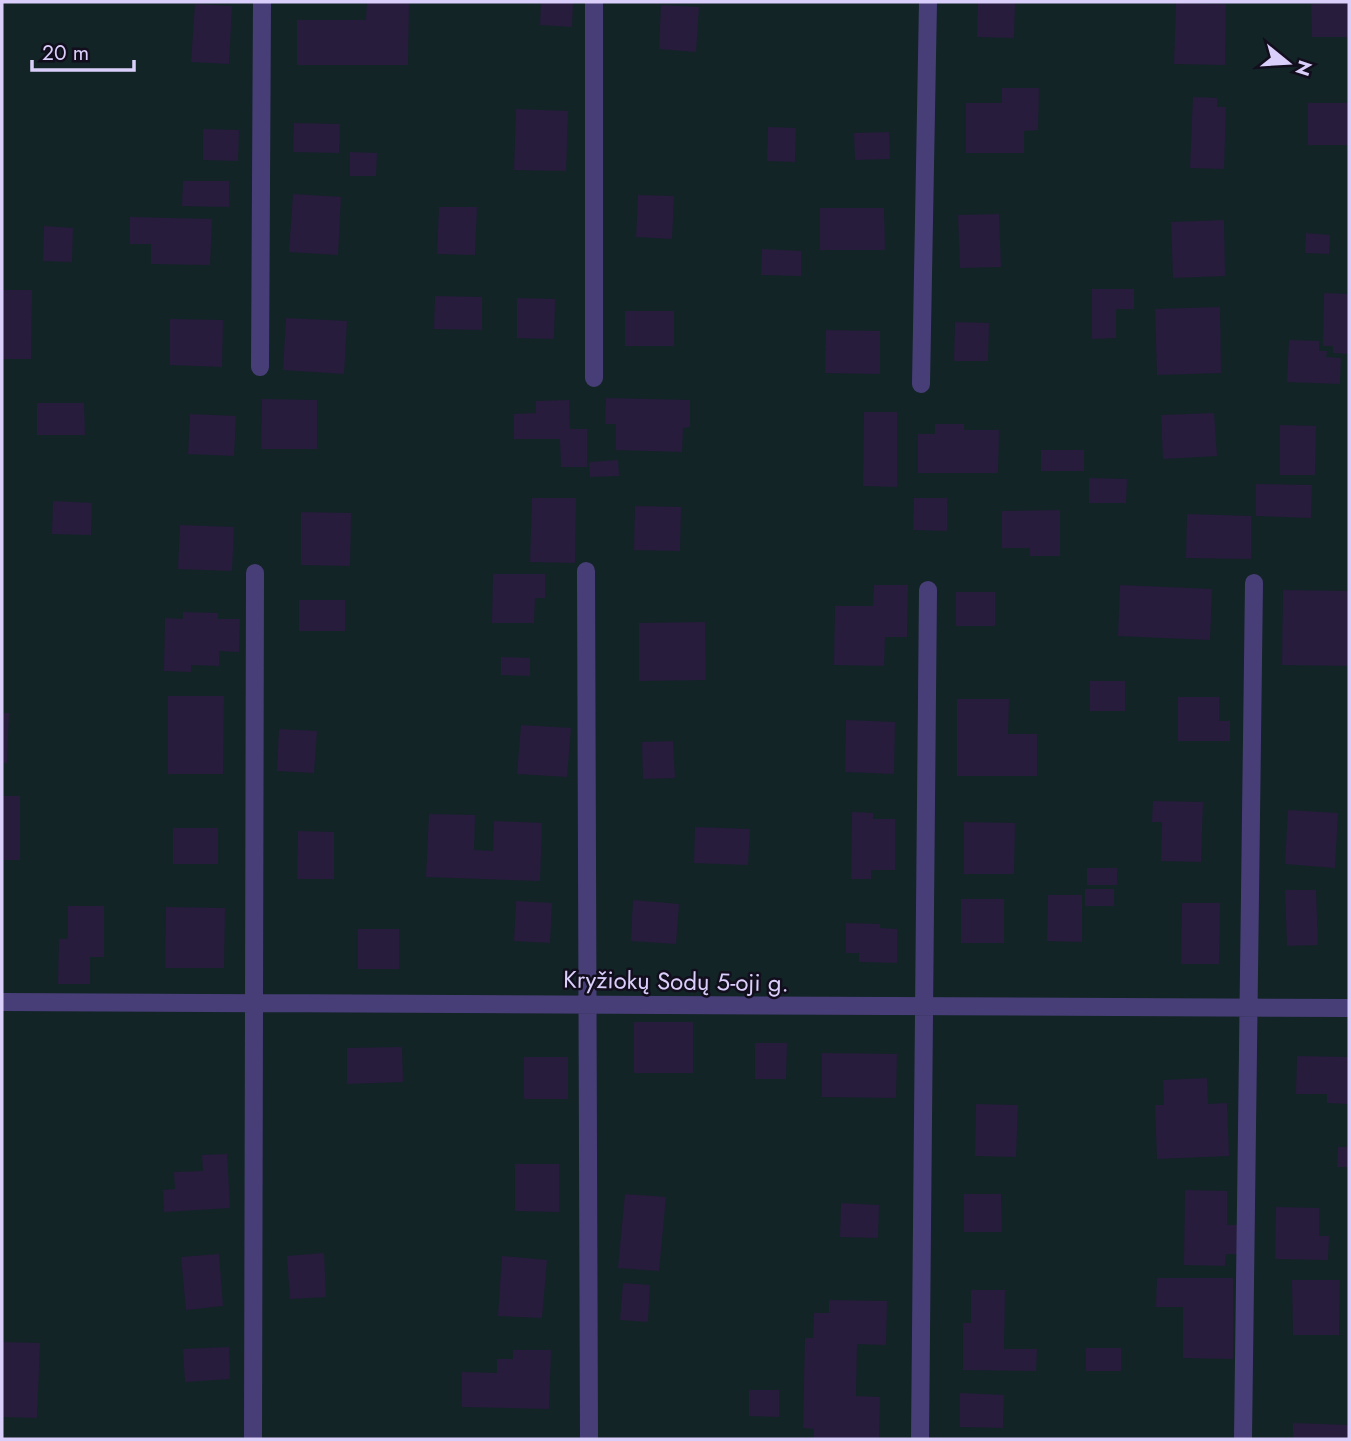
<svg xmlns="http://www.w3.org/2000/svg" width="1351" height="1441" viewBox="0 0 1351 1441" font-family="Jost,sans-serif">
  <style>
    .green { fill: #122426 }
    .building { fill: #271c3c }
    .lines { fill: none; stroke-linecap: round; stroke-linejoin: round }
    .minor { stroke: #483e77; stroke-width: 18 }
    .labels { text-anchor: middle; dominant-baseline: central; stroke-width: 5; stroke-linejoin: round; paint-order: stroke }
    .street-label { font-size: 24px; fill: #dacffa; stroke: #130e1d }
  </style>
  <rect width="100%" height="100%" fill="#130e1d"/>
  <path class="green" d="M 2,2 L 1349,2 L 1349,1439 L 2,1439 Z"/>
  <path class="building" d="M 367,2 L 409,2 L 408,65 L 297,65 L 297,20 L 366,20 Z
    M 541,2 L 573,2 L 572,27 L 540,25 Z
    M 978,2 L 1015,2 L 1014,38 L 977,37 Z
    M 1349,2 L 1349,37 L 1312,37 L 1311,4 Z
    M 1176,3 L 1226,4 L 1225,65 L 1174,64 Z
    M 195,4 L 232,6 L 229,64 L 191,62 Z
    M 661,5 L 699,7 L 696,52 L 659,49 Z
    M 1002,88 L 1039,88 L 1038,130 L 1024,131 L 1024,153 L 966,153 L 966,103 L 1002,103 Z
    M 1193,97 L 1217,98 L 1217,107 L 1226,107 L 1224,169 L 1190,168 Z
    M 1308,103 L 1349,103 L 1349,145 L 1308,145 Z
    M 516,109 L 568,111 L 566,171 L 514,170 Z
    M 294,123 L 340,124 L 339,153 L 293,152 Z
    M 768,127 L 796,128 L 795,162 L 767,161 Z
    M 203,129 L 239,130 L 238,161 L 203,160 Z
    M 889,132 L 890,159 L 855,160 L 854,133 Z
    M 350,152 L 377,153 L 376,176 L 350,176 Z
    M 183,181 L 229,181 L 229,207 L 182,206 Z
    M 293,194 L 341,197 L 338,255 L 289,252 Z
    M 638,195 L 674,196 L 672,239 L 636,237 Z
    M 439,207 L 477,207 L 475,255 L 437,254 Z
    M 820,208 L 884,208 L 885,250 L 820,250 Z
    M 999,214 L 1001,267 L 960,268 L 958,215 Z
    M 130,217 L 212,219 L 210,265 L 151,264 L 151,244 L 130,244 Z
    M 1224,220 L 1225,276 L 1173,278 L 1171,222 Z
    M 44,226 L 73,228 L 72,262 L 43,261 Z
    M 1306,233 L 1330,235 L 1329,254 L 1305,253 Z
    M 762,249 L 801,251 L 801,276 L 761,275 Z
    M 1092,289 L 1134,289 L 1134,309 L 1116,309 L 1116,338 L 1092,339 Z
    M 2,290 L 32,290 L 31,359 L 2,359 Z
    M 1324,293 L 1349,294 L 1349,354 L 1333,353 L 1333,346 L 1323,346 Z
    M 435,296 L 482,297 L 482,330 L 434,329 Z
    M 517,298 L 555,299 L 554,339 L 517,338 Z
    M 1220,307 L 1221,373 L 1157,375 L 1155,309 Z
    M 625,311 L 674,311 L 674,346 L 625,346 Z
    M 286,318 L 347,321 L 344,374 L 283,370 Z
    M 170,319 L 223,320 L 222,367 L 170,365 Z
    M 955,322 L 989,323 L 988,361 L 954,361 Z
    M 826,330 L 880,331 L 880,374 L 825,373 Z
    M 1289,340 L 1319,341 L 1319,351 L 1327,351 L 1326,357 L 1341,358 L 1340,384 L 1287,382 Z
    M 606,398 L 690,400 L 690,427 L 683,428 L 682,452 L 616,450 L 616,424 L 605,424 Z
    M 262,399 L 317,400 L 317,449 L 261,449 Z
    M 569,400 L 570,429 L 587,429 L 587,467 L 561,467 L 560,439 L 514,439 L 514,414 L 536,413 L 536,401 Z
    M 37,403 L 84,403 L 85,435 L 37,435 Z
    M 864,412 L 897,412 L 897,487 L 863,486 Z
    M 1214,413 L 1217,456 L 1163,459 L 1161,415 Z
    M 190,414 L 236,416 L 234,456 L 188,454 Z
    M 935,424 L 964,424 L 964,430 L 999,430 L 998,473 L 918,473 L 918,434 L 935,434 Z
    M 1280,425 L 1316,426 L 1315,475 L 1280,475 Z
    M 1041,450 L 1084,450 L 1084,471 L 1041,471 Z
    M 618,460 L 619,476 L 590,477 L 589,462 Z
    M 1089,478 L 1127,479 L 1126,503 L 1089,503 Z
    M 1256,484 L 1312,485 L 1311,518 L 1256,516 Z
    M 532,498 L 576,498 L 575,563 L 530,562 Z
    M 914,498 L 947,498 L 947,531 L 913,530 Z
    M 53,501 L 92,503 L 91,535 L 52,534 Z
    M 635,506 L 681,507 L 680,551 L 634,550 Z
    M 1060,510 L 1060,556 L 1030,556 L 1030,548 L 1002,548 L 1002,511 Z
    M 301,512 L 351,513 L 350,566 L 301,565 Z
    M 1187,514 L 1251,516 L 1251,559 L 1186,558 Z
    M 180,525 L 234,527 L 232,571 L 178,569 Z
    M 493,574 L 545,574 L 545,598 L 535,598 L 534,623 L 492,623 Z
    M 874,585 L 908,585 L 907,637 L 885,637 L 884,666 L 834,665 L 835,606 L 873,606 Z
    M 1120,585 L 1212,589 L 1210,640 L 1118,636 Z
    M 1283,590 L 1349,591 L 1349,666 L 1282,665 Z
    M 956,592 L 995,592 L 995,626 L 956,626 Z
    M 299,600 L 345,600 L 345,631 L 299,631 Z
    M 183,612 L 218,613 L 218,619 L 240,619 L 239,652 L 219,651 L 219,666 L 191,665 L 191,672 L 164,671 L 165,618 L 183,619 Z
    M 705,622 L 706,680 L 639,681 L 639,623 Z
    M 501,657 L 530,658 L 530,676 L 501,675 Z
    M 1090,681 L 1125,681 L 1125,711 L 1090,711 Z
    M 168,696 L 224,696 L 223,774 L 168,774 Z
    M 1178,697 L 1219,697 L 1219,721 L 1230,721 L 1230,741 L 1178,741 Z
    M 957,699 L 1009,699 L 1008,734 L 1037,734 L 1037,776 L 957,776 Z
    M 2,713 L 9,713 L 7,763 L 2,763 Z
    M 846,720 L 895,722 L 894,774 L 845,772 Z
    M 521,725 L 571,728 L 567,777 L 517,774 Z
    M 279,729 L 317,731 L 314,773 L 277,771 Z
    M 673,741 L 675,778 L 643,779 L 642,742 Z
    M 2,796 L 20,796 L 20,860 L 2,860 Z
    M 1153,801 L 1203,802 L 1201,862 L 1161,861 L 1162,822 L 1152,822 Z
    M 1288,810 L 1338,813 L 1335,868 L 1285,864 Z
    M 852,812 L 873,813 L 873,819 L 895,819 L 895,870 L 871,870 L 871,879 L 851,879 Z
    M 429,814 L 475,815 L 474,850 L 493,851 L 494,821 L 542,823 L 540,881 L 426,877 Z
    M 964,822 L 1015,823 L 1014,874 L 964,874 Z
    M 695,827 L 750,829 L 748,865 L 694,863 Z
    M 173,828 L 218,828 L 218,864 L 173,864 Z
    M 298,831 L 334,832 L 334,879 L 297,879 Z
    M 1087,868 L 1117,868 L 1117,885 L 1087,885 Z
    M 1085,889 L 1114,889 L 1114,906 L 1085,906 Z
    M 1285,890 L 1316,890 L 1318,945 L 1287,946 Z
    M 1048,895 L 1082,895 L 1082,942 L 1047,941 Z
    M 961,899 L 1004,899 L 1004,943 L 961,943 Z
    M 633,900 L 679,904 L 676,944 L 631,941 Z
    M 516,901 L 552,903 L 550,943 L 514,941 Z
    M 1182,903 L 1220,903 L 1219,964 L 1181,964 Z
    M 68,906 L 104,906 L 104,957 L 90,957 L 90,984 L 58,984 L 59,939 L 68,939 Z
    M 166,907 L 225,908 L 224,968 L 165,968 Z
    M 846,923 L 880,924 L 880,928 L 897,929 L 897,963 L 859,962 L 859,953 L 846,953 Z
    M 358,929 L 399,929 L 399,969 L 358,969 Z
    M 634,1022 L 693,1022 L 693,1073 L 634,1073 Z
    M 755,1043 L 787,1043 L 786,1079 L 755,1079 Z
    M 402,1047 L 403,1082 L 347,1084 L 347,1048 Z
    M 822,1053 L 897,1054 L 896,1098 L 822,1097 Z
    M 1297,1056 L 1349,1057 L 1349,1104 L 1327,1103 L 1327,1094 L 1296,1094 Z
    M 524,1057 L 568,1057 L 568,1099 L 524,1099 Z
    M 1207,1078 L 1208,1104 L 1227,1103 L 1229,1156 L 1157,1159 L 1155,1105 L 1164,1105 L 1163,1080 Z
    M 976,1104 L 1018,1105 L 1016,1157 L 975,1156 Z
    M 1338,1147 L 1349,1147 L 1349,1167 L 1337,1167 Z
    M 227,1154 L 230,1208 L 164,1212 L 163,1190 L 175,1189 L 174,1172 L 203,1171 L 202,1155 Z
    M 515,1164 L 559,1164 L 559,1212 L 515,1211 Z
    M 1185,1190 L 1227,1191 L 1227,1225 L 1238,1225 L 1238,1254 L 1226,1254 L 1225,1266 L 1184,1265 Z
    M 625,1194 L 666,1197 L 659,1271 L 618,1268 Z
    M 964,1194 L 1001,1194 L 1002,1232 L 964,1232 Z
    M 841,1203 L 879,1205 L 878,1238 L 840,1237 Z
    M 1276,1207 L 1319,1208 L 1319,1236 L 1329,1236 L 1328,1260 L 1275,1259 Z
    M 324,1253 L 326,1297 L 290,1299 L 287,1256 Z
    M 219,1254 L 223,1306 L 186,1310 L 181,1257 Z
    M 502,1256 L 547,1260 L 542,1318 L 498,1316 Z
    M 1157,1278 L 1233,1278 L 1233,1359 L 1183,1358 L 1183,1307 L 1156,1307 Z
    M 1292,1280 L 1340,1280 L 1339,1335 L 1293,1335 Z
    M 623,1283 L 650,1285 L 648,1322 L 620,1320 Z
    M 971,1290 L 1005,1290 L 1004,1349 L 1037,1349 L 1036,1371 L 963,1370 L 963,1323 L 971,1323 Z
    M 829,1300 L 887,1301 L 886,1345 L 857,1344 L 856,1396 L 880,1397 L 879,1439 L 814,1439 L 814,1429 L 803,1428 L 805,1338 L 813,1338 L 814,1313 L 829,1313 Z
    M 2,1342 L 40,1343 L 37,1418 L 2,1417 Z
    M 229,1347 L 230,1379 L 185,1382 L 183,1349 Z
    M 1086,1348 L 1121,1348 L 1121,1371 L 1086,1371 Z
    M 513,1350 L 551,1350 L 549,1409 L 462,1407 L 462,1372 L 497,1373 L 497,1359 L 513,1359 Z
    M 749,1390 L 779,1390 L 779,1417 L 749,1416 Z
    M 960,1393 L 1004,1395 L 1003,1428 L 960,1427 Z
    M 1293,1423 L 1349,1425 L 1349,1439 L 1293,1439 Z"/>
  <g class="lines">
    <path class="minor" d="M 594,2 L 594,378
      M 260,367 L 262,2
      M 921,384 L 928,2
      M 586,571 L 589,1439
      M 2,1002 L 1349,1008
      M 253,1439 L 255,573
      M 920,1439 L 928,590
      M 1243,1439 L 1254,583"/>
  </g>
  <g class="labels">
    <g class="street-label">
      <text transform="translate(676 981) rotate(1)">Kryžiokų Sodų 5-oji g.</text>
    </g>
  </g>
  <rect width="1351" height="1441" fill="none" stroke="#dacffa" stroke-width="7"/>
  <g transform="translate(1288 63) rotate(108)" stroke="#130e1d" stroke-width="5" paint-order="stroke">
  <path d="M0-5L12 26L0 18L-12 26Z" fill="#dacffa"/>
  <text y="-10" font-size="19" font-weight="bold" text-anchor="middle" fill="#dacffa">N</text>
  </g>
  <path d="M32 60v10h102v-10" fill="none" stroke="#dacffa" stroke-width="3.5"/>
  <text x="42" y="60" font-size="21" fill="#dacffa" stroke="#130e1d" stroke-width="5" paint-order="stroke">20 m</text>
</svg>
